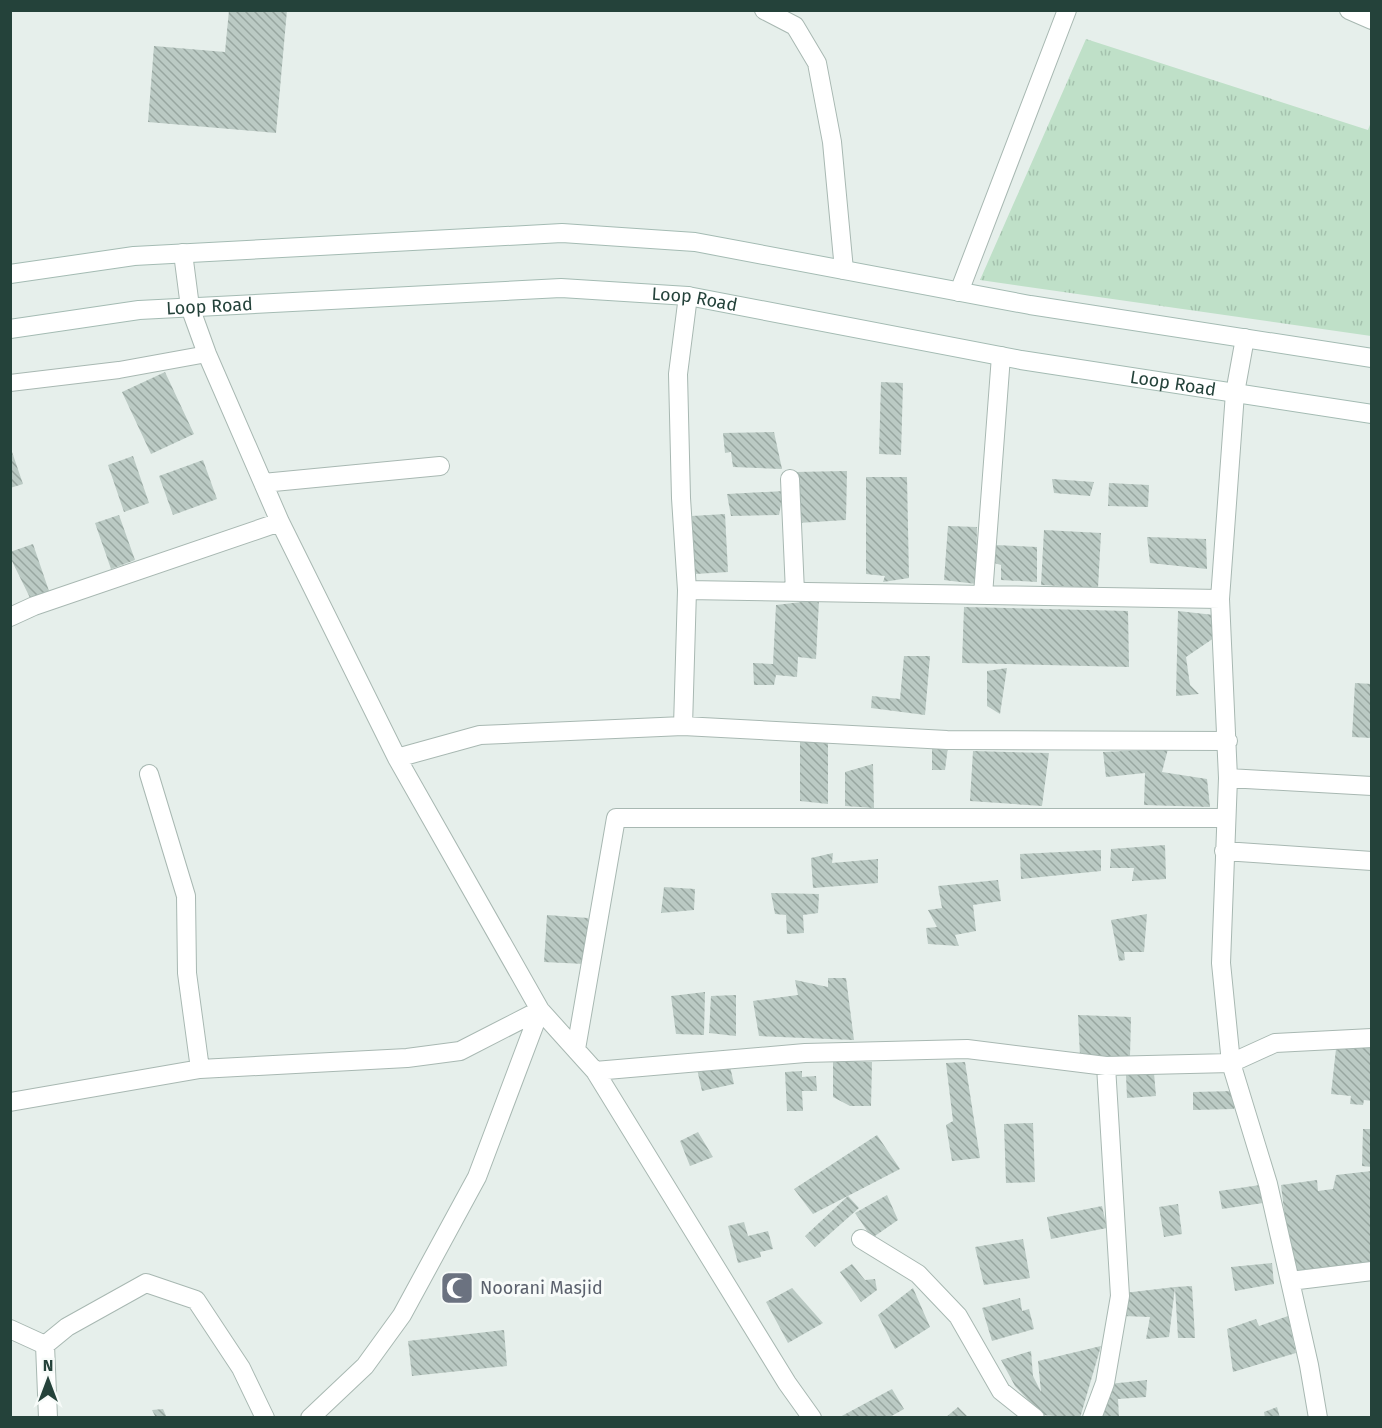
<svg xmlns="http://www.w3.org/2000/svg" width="1382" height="1428" viewBox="0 0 1382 1428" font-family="'Fira Sans',sans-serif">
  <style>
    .grass { fill: url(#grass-tufts) }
    .building { fill: url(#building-back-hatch) }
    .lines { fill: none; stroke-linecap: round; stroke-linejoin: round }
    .service-casing { stroke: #a8b8b2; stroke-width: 18 }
    .minor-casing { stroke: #a8b8b2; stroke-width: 20 }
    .secondary-casing { stroke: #a4bbb3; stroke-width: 20 }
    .service { stroke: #fff; stroke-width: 16 }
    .minor { stroke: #fff; stroke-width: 18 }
    .secondary { stroke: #fff; stroke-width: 18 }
    .labels { text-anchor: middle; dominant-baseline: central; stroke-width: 6; stroke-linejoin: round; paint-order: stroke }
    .street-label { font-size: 18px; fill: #24423a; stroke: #f7fbf9 }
    .worship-label { font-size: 18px; fill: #5b616d; stroke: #f7fbf9; text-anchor: start }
  </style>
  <defs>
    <pattern id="grass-tufts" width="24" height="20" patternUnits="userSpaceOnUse" patternTransform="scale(1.5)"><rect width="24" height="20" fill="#bfe0c8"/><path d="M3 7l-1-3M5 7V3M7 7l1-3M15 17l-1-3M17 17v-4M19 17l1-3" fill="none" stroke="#a4c1ad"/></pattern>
    <pattern id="building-back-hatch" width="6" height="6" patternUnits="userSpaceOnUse" patternTransform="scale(1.5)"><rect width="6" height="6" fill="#bbcac4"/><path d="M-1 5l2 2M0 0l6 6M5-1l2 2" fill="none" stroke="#98a6a0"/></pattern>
  </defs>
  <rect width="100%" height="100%" fill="#e6efeb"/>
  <path class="grass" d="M 1086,39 L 1368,130 L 1371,122 L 1371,336 L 980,280 Z"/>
  <path class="building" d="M 229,10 L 287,10 L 276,133 L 148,122 L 154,46 L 225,52 Z
    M 165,372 L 194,434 L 151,454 L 122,392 Z
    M 881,382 L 903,383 L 901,455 L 879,454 Z
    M 774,432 L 782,469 L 733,467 L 731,452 L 725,453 L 723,433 Z
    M 10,446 L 23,484 L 10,488 Z
    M 133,456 L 149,503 L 124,512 L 108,465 Z
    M 203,460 L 217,499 L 173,515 L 159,476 Z
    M 847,471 L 846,520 L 798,523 L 795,472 Z
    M 866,477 L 907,477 L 909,578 L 883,582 L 885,576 L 866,574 Z
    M 1052,479 L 1094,482 L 1090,496 L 1054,493 Z
    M 1109,483 L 1149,485 L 1148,507 L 1108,506 Z
    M 784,491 L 779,515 L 731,516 L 727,494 Z
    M 725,514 L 728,572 L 695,574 L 692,516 Z
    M 119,515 L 135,560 L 111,569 L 95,523 Z
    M 948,526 L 977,527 L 976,584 L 944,580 Z
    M 1044,530 L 1101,533 L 1098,588 L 1041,585 Z
    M 1147,537 L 1206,539 L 1207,569 L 1150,563 Z
    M 33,544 L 49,591 L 34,606 L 10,557 L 10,552 Z
    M 994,545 L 1037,547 L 1037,582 L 1001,580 L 1001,565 L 994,563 Z
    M 819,600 L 816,659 L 798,657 L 797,677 L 776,675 L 774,685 L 754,685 L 753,663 L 773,664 L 776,605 Z
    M 964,607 L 1128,611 L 1129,667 L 962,663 Z
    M 1178,611 L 1214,615 L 1214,638 L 1186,657 L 1190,685 L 1199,694 L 1176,696 Z
    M 904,656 L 930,656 L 925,715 L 871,708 L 872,696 L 900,699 Z
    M 1007,668 L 1000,714 L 987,706 L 987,671 Z
    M 1355,683 L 1372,684 L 1372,738 L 1352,737 Z
    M 800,742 L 828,742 L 828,804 L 800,801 Z
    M 932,747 L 948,747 L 945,770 L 932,770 Z
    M 1168,749 L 1162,772 L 1207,779 L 1210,807 L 1144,805 L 1145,773 L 1106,777 L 1103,752 Z
    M 973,751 L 1049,753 L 1042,806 L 970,801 Z
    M 873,764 L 874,808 L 845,806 L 845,772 Z
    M 1165,845 L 1166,879 L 1132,881 L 1134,868 L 1110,868 L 1111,849 Z
    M 1101,850 L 1101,871 L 1021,879 L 1020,854 Z
    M 833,853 L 832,863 L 878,859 L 878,883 L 813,888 L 811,858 Z
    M 998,880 L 1001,901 L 973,905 L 976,931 L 955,935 L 959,946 L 928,944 L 926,928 L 937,927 L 928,910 L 942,908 L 938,886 Z
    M 664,887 L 695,889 L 694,910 L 661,913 Z
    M 771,893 L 819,894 L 818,913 L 803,915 L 804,933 L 787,934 L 786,915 L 775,914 Z
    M 1147,914 L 1144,952 L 1124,952 L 1125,960 L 1119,961 L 1111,920 Z
    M 547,915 L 588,918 L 585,964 L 544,962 Z
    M 828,978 L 846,978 L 854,1040 L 759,1036 L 753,1001 L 798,995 L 795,980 L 828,987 Z
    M 705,992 L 704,1035 L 676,1034 L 671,996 Z
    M 736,995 L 736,1036 L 709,1033 L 711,996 Z
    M 1078,1015 L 1131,1017 L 1130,1056 L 1080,1056 Z
    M 1337,1040 L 1372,1044 L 1372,1101 L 1364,1100 L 1363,1105 L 1350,1104 L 1351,1096 L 1331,1094 Z
    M 833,1061 L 872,1062 L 871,1106 L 850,1106 L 833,1097 Z
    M 729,1062 L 734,1084 L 702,1091 L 697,1069 Z
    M 965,1062 L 980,1158 L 952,1161 L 946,1125 L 953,1121 L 946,1063 Z
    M 802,1071 L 802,1077 L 816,1076 L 817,1091 L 802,1091 L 803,1111 L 787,1111 L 785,1072 Z
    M 1154,1073 L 1156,1096 L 1127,1098 L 1126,1075 Z
    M 1234,1091 L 1234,1109 L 1193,1110 L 1193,1092 Z
    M 1033,1123 L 1035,1182 L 1006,1183 L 1004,1124 Z
    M 1363,1129 L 1372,1129 L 1372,1167 L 1362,1166 Z
    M 698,1132 L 713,1157 L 690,1166 L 680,1141 Z
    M 877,1135 L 900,1169 L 813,1214 L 794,1189 Z
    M 1372,1171 L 1372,1267 L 1292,1276 L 1281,1185 L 1317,1180 L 1318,1191 L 1333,1189 L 1336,1175 Z
    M 1260,1185 L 1263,1203 L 1222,1209 L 1219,1191 Z
    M 887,1195 L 898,1220 L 872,1238 L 855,1213 Z
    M 848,1196 L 859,1208 L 815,1247 L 805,1236 Z
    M 1178,1204 L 1182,1234 L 1164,1237 L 1159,1207 Z
    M 1102,1206 L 1107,1228 L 1051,1239 L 1047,1217 Z
    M 744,1222 L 748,1236 L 768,1231 L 773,1249 L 760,1252 L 761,1257 L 738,1263 L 728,1226 Z
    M 1023,1239 L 1030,1278 L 984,1285 L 975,1247 Z
    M 1272,1263 L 1274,1284 L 1235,1291 L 1231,1267 Z
    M 852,1264 L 865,1280 L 875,1279 L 877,1290 L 861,1302 L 840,1272 Z
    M 1192,1286 L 1195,1338 L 1178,1338 L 1175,1287 Z
    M 1175,1287 L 1169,1337 L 1146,1339 L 1150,1317 L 1122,1316 L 1124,1293 Z
    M 792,1288 L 823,1323 L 788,1343 L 766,1302 Z
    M 913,1288 L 930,1327 L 895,1349 L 878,1315 Z
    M 1020,1298 L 1022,1311 L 1029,1309 L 1034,1329 L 992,1341 L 982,1308 Z
    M 1288,1316 L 1296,1353 L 1233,1372 L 1227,1329 L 1256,1319 L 1259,1326 Z
    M 504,1330 L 507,1366 L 412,1376 L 408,1341 Z
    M 1101,1346 L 1080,1418 L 1042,1415 L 1015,1386 L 1001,1360 L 1031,1351 L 1033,1376 L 1041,1392 L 1038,1361 Z
    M 1147,1380 L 1146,1397 L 1118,1399 L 1119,1418 L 1101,1418 L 1109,1384 Z
    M 892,1389 L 904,1409 L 888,1418 L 838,1418 Z
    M 958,1407 L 969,1418 L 945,1418 Z
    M 1277,1407 L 1280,1418 L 1265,1418 L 1264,1412 Z
    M 163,1409 L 167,1418 L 156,1418 L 152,1410 Z"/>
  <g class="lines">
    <g class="service-casing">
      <path id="service" d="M 10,383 L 119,370 L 207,354"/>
    </g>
    <g class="minor-casing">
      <path id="minor" d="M 764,10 L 795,26 L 817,63 L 832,142 L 844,270
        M 1349,10 L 1372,20
        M 183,253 L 190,307 L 207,354 L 280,522 L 397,758 L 540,1010 L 595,1071 L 787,1383 L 812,1418
        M 959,292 L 1067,10
        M 1245,338 L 1235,393 L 1220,599 L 1228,778 L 1221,963 L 1231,1063 L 1268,1184 L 1309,1365 L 1318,1418
        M 790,479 L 795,592
        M 263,483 L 440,466
        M 687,590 L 1220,599
        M 983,595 L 1001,356
        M 10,617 L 34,606 L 280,522
        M 683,726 L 687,590 L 681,498 L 678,374 L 688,296
        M 397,758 L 480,735 L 683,726 L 947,740 L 1228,741
        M 149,774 L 186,896 L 187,973 L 200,1069
        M 1228,778 L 1372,786
        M 1224,851 L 1372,861
        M 576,1049 L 616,818 L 1226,818
        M 595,1071 L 805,1053 L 967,1049 L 1106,1066 L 1231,1063 L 1275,1043 L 1372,1038
        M 10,1102 L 200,1069 L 407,1058 L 460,1051 L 540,1010
        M 861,1239 L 918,1274 L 958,1316 L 1001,1391 L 1035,1418
        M 1290,1281 L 1372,1271
        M 10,1329 L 45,1345
        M 45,1345 L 67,1327 L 146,1283 L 196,1300 L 241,1368 L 265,1418
        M 45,1345 L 48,1418
        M 310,1418 L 365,1366 L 402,1315 L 477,1177 L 540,1010
        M 1092,1418 L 1105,1383 L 1120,1296 L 1106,1066"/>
    </g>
    <g class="secondary-casing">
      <g id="secondary">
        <path d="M 10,274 L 134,256 L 562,233 L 695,242 L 1030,305 L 1372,358"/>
        <path id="s1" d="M 10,329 L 139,310 L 561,288 L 688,296 L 1021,360 L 1372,414"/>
      </g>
    </g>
    <use href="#service" class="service"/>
    <use href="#minor" class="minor"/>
    <use href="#secondary" class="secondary"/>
  </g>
  <defs>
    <g id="mosque-square" transform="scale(1.725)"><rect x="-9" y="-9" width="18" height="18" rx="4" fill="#6b7280" stroke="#f7fbf9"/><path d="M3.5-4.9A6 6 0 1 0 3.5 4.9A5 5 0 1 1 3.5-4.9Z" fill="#fff"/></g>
  </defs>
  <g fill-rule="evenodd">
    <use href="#mosque-square" x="457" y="1288"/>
  </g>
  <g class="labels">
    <g class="street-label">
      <text stroke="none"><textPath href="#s1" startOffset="687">Loop Road</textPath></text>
      <text stroke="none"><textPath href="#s1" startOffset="201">Loop Road</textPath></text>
      <text stroke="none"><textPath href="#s1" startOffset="1173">Loop Road</textPath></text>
    </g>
    <g class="worship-label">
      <text x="480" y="1288">Noorani Masjid</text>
    </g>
  </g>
  <rect width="1382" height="1428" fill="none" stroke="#24423a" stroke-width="24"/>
  <g transform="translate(48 1380)" stroke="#f7fbf9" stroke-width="4.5" paint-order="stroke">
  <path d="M0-4.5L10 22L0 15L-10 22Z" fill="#24423a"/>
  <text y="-9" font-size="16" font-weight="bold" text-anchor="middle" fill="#24423a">N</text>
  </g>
</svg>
